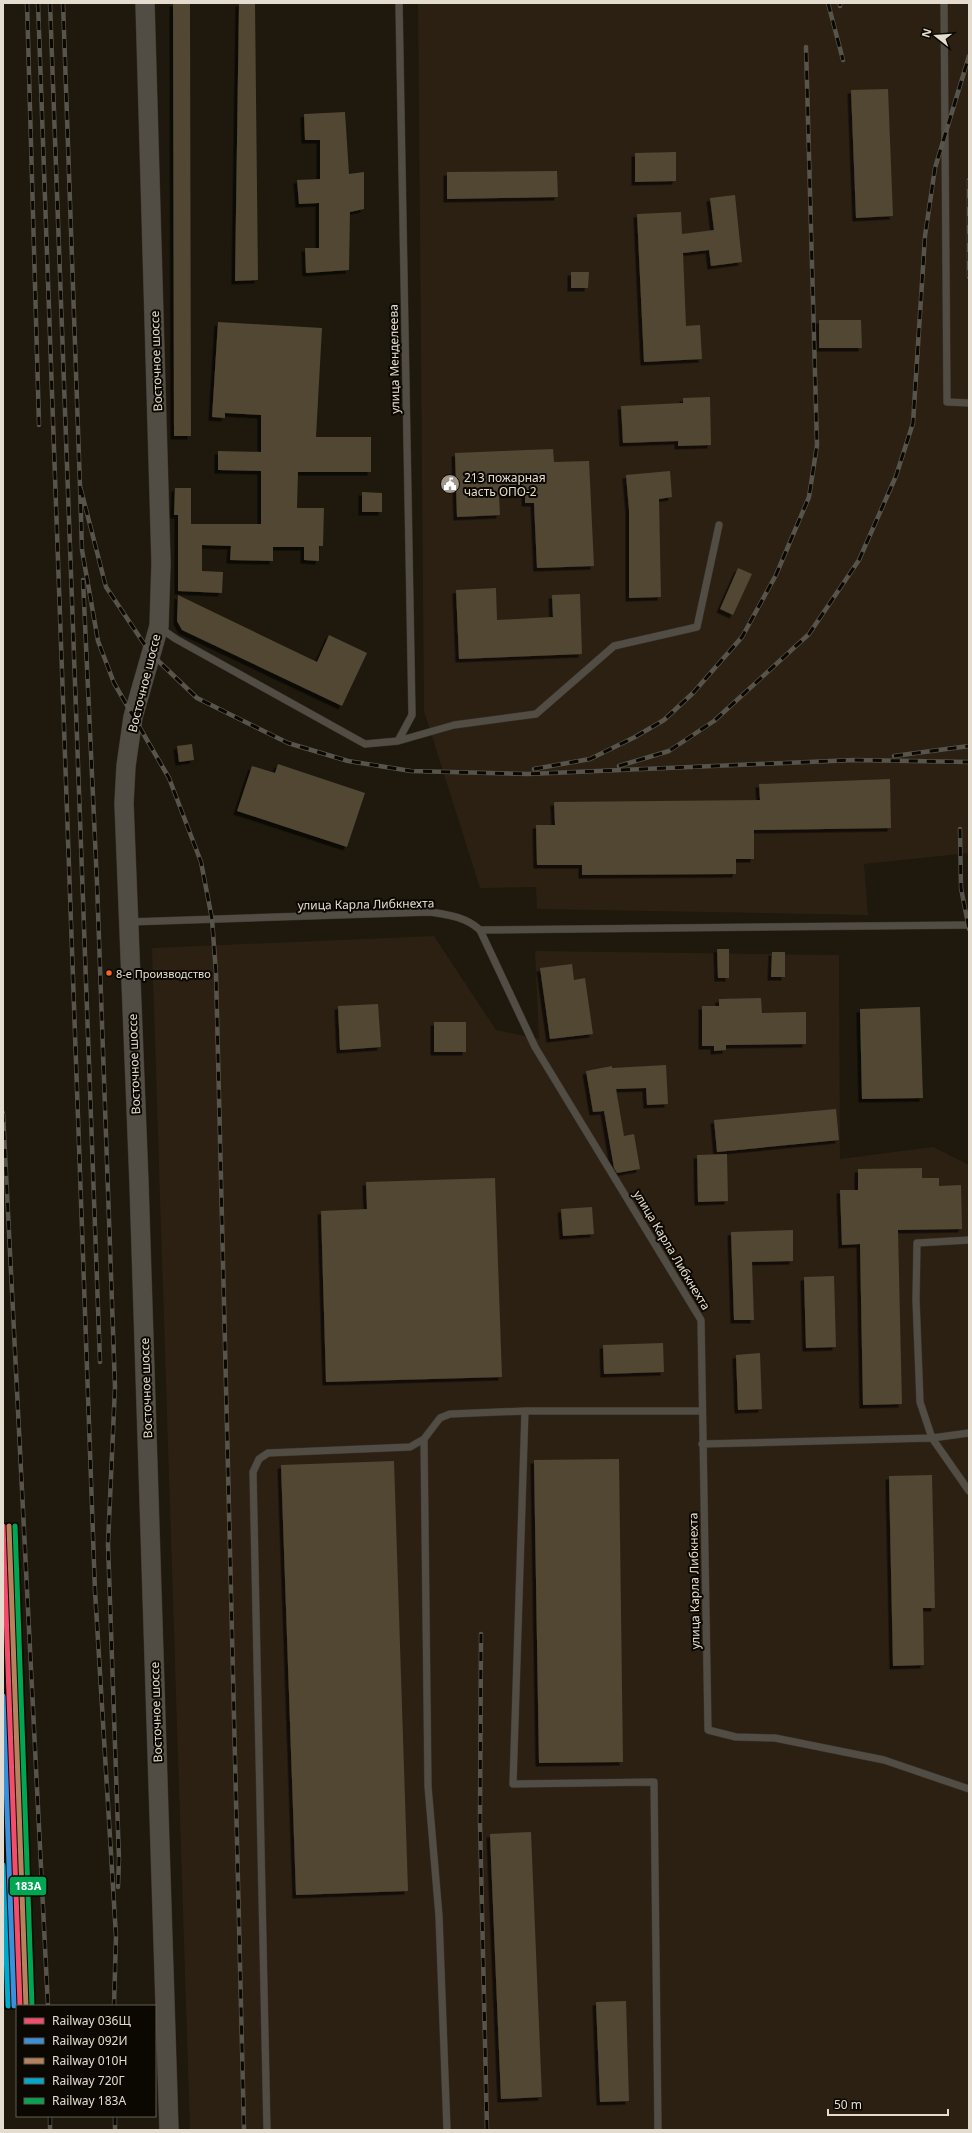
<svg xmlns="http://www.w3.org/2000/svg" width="972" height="2133" viewBox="0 0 972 2133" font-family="'Noto Sans',sans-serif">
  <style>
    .industrial { fill: #2c2013 }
    .building { fill: #514732; filter: url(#shadow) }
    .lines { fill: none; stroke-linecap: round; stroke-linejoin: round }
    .lane-casing { stroke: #39342d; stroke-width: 8 }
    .secondary-casing { stroke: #39342d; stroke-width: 20 }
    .lane { stroke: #524d44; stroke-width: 7 }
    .secondary { stroke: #524d44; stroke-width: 19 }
    .rail-casing { stroke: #57544b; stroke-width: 4.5 }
    .rail { stroke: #0b0701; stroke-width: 3; stroke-dasharray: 9; stroke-linecap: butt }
    .rail-1-casing { stroke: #0b0701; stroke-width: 8 }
    .rail-2-casing { stroke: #0b0701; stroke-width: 8 }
    .rail-3-casing { stroke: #0b0701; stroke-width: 8 }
    .rail-4-casing { stroke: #0b0701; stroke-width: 8 }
    .rail-5-casing { stroke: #0b0701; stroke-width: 8 }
    .rail-1 { stroke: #f44d6c; stroke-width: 5 }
    .rail-2 { stroke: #3a90db; stroke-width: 5 }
    .rail-3 { stroke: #b6815c; stroke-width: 5 }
    .rail-4 { stroke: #00a9ce; stroke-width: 5 }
    .rail-5 { stroke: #00a651; stroke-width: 5 }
    .bus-dot { fill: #f26522; stroke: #0b0701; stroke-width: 1.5 }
    .labels { text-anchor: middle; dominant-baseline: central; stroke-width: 4; stroke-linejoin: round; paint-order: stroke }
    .bus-label { font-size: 11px; fill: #e4ddcf; stroke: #0b0701; text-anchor: start }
    .street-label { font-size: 12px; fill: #e4ddcf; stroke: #0b0701 }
    .poi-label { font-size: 12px; fill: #e4ddcf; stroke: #0b0701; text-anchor: start }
    .line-badge { stroke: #0b0701; stroke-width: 1.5 }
    .badge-label { font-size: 11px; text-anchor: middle; font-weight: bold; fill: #fff }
  </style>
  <defs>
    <filter id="shadow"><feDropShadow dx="-3.5" dy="3.5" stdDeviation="0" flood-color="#0009"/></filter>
  </defs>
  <rect width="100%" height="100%" fill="#1e180d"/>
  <path class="industrial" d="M 418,3 L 969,3 L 969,853 L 864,864 L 868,915 L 537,909 L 536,887 L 480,888 L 424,711 Z
    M 434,936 L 496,1030 L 539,1039 L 535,951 L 839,955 L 840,1159 L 933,1147 L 969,1165 L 969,2130 L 190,2130 L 152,948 Z"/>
  <path class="building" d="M 173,3 L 190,3 L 191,436 L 174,436 Z
    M 239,3 L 255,4 L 258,280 L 235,281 Z
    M 888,89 L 893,216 L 856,218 L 851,90 Z
    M 345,112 L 349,174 L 364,172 L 364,209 L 350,212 L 349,270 L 306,273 L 305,248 L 319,248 L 319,203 L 299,204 L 297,180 L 320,179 L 320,140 L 305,140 L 304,114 Z
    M 676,152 L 676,181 L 635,182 L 635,153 Z
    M 557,171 L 558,197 L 447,199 L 447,172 Z
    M 735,195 L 742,262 L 711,266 L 709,250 L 683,253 L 686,326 L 700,325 L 702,359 L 644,362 L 637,214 L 681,212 L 682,234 L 714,230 L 710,198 Z
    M 571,272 L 589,272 L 588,288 L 571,288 Z
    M 819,320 L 861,320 L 862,348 L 819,348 Z
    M 218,322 L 322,328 L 316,437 L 371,437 L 371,472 L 298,472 L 297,508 L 324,508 L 323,546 L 319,546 L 319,561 L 304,560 L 304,547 L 273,547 L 273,561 L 230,560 L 231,546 L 202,545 L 202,571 L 223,572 L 222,593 L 178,591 L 178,515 L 174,515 L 175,488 L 191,488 L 191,524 L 261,524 L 261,471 L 218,470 L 218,451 L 261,452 L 261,415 L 225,413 L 225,418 L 212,417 Z
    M 710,397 L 711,445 L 678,446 L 678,441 L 623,443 L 621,406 L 683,403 L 683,398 Z
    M 553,449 L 554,462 L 589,461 L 594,566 L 537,568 L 534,503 L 525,503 L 525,494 L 499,495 L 500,515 L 457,517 L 455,453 Z
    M 670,471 L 672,497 L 659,499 L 661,597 L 629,598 L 629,510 L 626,475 Z
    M 362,492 L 382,493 L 382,512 L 362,512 Z
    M 738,568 L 752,574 L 733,615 L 720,609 Z
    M 496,588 L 497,620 L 553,617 L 552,595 L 580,594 L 582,654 L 459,659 L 456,590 Z
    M 178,595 L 317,662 L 329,635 L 367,653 L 342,706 L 182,630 L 177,621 Z
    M 192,744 L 194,760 L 179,762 L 177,746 Z
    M 278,764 L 365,793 L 347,847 L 237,811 L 252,766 L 275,773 Z
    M 890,779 L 891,828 L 754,830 L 754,859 L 736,859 L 736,874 L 582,875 L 582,865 L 537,865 L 536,825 L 555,825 L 554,802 L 760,800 L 759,784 Z
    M 717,949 L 729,949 L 729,978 L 718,978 Z
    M 772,952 L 785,952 L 785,977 L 771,977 Z
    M 572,964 L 574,980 L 585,978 L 593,1034 L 550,1039 L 540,968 Z
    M 761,998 L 762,1013 L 806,1012 L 806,1044 L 726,1045 L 726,1050 L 714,1051 L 714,1046 L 702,1046 L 702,1006 L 719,1006 L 719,999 Z
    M 378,1004 L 381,1047 L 340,1050 L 338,1006 Z
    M 920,1007 L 923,1098 L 862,1099 L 860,1009 Z
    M 434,1022 L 466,1022 L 466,1052 L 434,1052 Z
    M 666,1065 L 668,1104 L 647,1105 L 646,1088 L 616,1089 L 624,1136 L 634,1134 L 640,1169 L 617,1173 L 614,1168 L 604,1111 L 593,1112 L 586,1071 L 612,1066 L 612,1068 Z
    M 836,1109 L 839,1140 L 717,1152 L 714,1120 Z
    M 727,1154 L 728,1201 L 698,1202 L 697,1155 Z
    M 922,1168 L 922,1178 L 939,1178 L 939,1186 L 961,1185 L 962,1229 L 898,1230 L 902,1404 L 863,1405 L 860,1244 L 842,1245 L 840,1190 L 858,1190 L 858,1169 Z
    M 495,1178 L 502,1377 L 326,1382 L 321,1211 L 367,1209 L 366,1182 Z
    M 592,1207 L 594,1234 L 563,1236 L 561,1209 Z
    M 793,1230 L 793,1261 L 752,1262 L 754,1320 L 734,1320 L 731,1232 Z
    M 834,1276 L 836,1347 L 806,1348 L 804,1277 Z
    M 663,1343 L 664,1372 L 604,1374 L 603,1345 Z
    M 760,1353 L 762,1409 L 738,1410 L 736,1355 Z
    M 619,1459 L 623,1762 L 539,1763 L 534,1460 Z
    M 394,1461 L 408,1891 L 296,1895 L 281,1465 Z
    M 932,1475 L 935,1608 L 923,1608 L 924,1665 L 893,1666 L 889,1476 Z
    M 531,1832 L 542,2097 L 501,2099 L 490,1834 Z
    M 626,2001 L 629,2101 L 600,2102 L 596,2002 Z"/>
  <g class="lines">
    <g class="lane-casing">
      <path id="lane" d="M 944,3 L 947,402 L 969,403
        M 160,628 L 176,639 L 365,744 L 398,741 L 412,715 L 399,3
        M 398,741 L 454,725 L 536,714 L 614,646 L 697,627 L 719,525
        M 129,922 L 430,912 C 449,915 466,917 480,930 L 535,1047 L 701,1320 L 708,1730 L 736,1737 L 775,1738 L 884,1760 L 969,1789
        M 480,930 L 969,925
        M 969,1240 L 917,1243 L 916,1300 L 920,1402 L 932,1438 L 969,1491
        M 525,1411 L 513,1784 L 654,1782 L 658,2130
        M 424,1439 L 428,1786 L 439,1916 L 447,2130
        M 702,1444 L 932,1438 L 969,1433
        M 267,2130 L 253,1472 L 259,1459 L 268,1453 L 410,1447 L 424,1439 L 440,1418 L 450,1414 L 525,1411 L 702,1411"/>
    </g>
    <g class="secondary-casing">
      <path id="secondary" d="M 145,3 L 161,563 L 159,626 L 133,717 L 126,766 L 124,803 L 139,1183 L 169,2130"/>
    </g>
    <use href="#lane" class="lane"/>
    <use href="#secondary" class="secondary"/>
    <g class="rail-casing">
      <path id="rail" d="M 27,3 L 39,425
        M 38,3 L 95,1591 L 116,1936 L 114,2006
        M 50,3 L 100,1362
        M 63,3 L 80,486 L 106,587 L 151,654 L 197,698 L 288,743 L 348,761 L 411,771 L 528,774 L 854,760 L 969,762
        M 828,3 L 843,60
        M 840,3 L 840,6
        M 969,180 L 969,277
        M 80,486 L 82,550 L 98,641 L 114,683 L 169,778 L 201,862 L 212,919 L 216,973 L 244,2130
        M 83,580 L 97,883 L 115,1387 L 108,1544 L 119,1859 L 118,1887
        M 894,756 L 969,746
        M 619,766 L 669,751 L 714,721 L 809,634 L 859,560 L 896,476 L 913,423 L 925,236 L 935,168 L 969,56
        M 534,769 L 590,759 L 635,737 L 664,720 L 693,693 L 742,637 L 776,575 L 809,497 L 817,445 L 806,47
        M 960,829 L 961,888 L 969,929
        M 3,1113 L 48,2006
        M 481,1634 L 480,1822 L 487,2130
        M 50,2116 L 50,2130
        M 115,2116 L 115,2130"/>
    </g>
    <use href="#rail" class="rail"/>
    <g class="rail-1-casing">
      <path id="rail-1" d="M 3,1526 L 20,2006"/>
    </g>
    <g class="rail-2-casing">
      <path id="rail-2" d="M 3,1696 L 14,2006"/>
    </g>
    <g class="rail-3-casing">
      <path id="rail-3" d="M 9,1526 L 26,2006"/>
    </g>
    <g class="rail-4-casing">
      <path id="rail-4" d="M 3,1865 L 8,2006"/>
    </g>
    <g class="rail-5-casing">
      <path id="rail-5" d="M 15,1526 L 32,2006"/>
    </g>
    <use href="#rail-1" class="rail-1"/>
    <use href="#rail-2" class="rail-2"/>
    <use href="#rail-3" class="rail-3"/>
    <use href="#rail-4" class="rail-4"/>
    <use href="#rail-5" class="rail-5"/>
  </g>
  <defs>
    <g id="civic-disc" transform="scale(1)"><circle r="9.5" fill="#9f988b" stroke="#0b0701"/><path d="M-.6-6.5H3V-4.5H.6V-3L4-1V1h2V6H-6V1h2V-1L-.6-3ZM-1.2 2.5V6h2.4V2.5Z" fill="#fff"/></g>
  </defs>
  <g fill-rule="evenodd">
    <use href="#civic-disc" x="450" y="484"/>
  </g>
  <circle class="bus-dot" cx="109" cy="973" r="3.5"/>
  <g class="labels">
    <g class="bus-label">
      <text x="116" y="973">8-е Производство</text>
    </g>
    <g class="street-label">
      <text transform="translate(394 359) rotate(-91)">улица Менделеева</text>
      <text transform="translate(156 361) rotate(-92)">Восточное шоссе</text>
      <text transform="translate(144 683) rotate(-76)">Восточное шоссе</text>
      <text transform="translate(366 904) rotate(-1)">улица Карла Либкнехта</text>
      <text transform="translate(134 1064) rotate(-92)">Восточное шоссе</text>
      <text transform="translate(672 1250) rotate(59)">улица Карла Либкнехта</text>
      <text transform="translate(146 1388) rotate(-92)">Восточное шоссе</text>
      <text transform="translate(694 1581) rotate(-91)">улица Карла Либкнехта</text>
      <text transform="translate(156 1712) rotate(-92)">Восточное шоссе</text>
    </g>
    <g class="poi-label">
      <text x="464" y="477">213 пожарная<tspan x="464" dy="14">часть ОПО-2</tspan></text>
    </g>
  </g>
  <rect class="line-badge" x="9" y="1876" width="38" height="20" rx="4" fill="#00a651"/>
  <g class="badge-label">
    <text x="28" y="1890">183А</text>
  </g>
  <rect width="972" height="2133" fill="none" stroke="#e4ddcf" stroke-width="8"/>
  <rect x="16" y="2005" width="140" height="112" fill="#0b0701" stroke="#625d53"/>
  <rect x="24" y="2018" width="20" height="6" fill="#f44d6c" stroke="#625d53"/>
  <text x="52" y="2025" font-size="12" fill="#e4ddcf">Railway 036Щ</text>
  <rect x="24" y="2038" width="20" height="6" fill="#3a90db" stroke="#625d53"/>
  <text x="52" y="2045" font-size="12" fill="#e4ddcf">Railway 092И</text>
  <rect x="24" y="2058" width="20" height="6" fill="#b6815c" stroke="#625d53"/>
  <text x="52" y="2065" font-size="12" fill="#e4ddcf">Railway 010Н</text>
  <rect x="24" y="2078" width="20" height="6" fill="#00a9ce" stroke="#625d53"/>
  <text x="52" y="2085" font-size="12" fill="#e4ddcf">Railway 720Г</text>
  <rect x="24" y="2098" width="20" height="6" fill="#00a651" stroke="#625d53"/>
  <text x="52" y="2105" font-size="12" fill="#e4ddcf">Railway 183А</text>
  <g transform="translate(936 36) rotate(287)" stroke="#0b0701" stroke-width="3" paint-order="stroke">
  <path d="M0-3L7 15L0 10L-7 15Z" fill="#e4ddcf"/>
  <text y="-6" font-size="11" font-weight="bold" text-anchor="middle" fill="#e4ddcf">N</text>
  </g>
  <path d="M828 2109v6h120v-6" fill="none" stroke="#e4ddcf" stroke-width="2"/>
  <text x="834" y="2109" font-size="12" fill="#e4ddcf" stroke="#0b0701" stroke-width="3" paint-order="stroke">50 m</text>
</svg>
